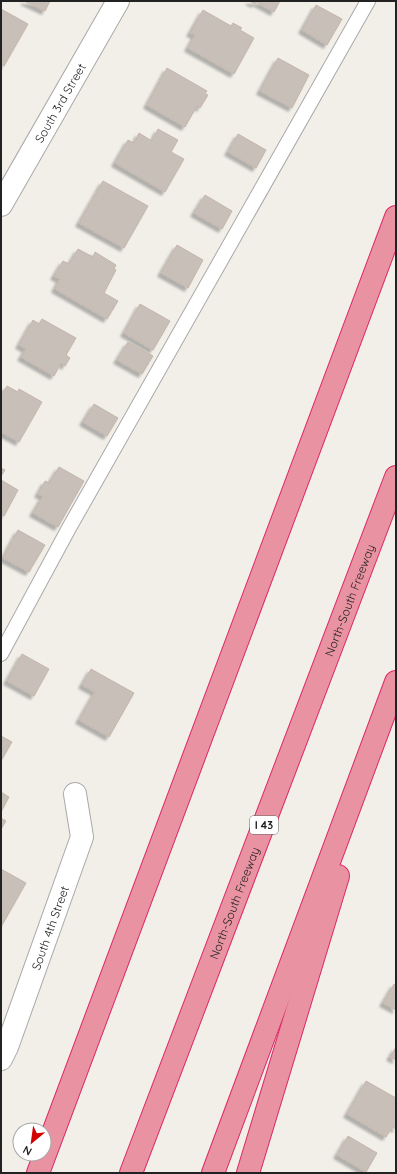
<svg xmlns="http://www.w3.org/2000/svg" width="397" height="1174" viewBox="0 0 397 1174" font-family="Quicksand,sans-serif">
  <style>
    .building { fill: #c7bfb8; stroke: #c4b6ab; filter: url(#shadow) }
    .lines { fill: none; stroke-linecap: round; stroke-linejoin: round }
    .lane-casing { stroke: #a9a9a9; stroke-width: 16 }
    .street-casing { stroke: #a9a9a9; stroke-width: 24 }
    .highway-casing { stroke: #dc2a67; stroke-width: 24 }
    .lane { stroke: #fff; stroke-width: 14 }
    .street { stroke: #fff; stroke-width: 22 }
    .highway { stroke: #e892a2; stroke-width: 22 }
    .labels { text-anchor: middle; dominant-baseline: central; stroke-width: 3; stroke-linejoin: round; paint-order: stroke }
    .shield { fill: #fff; stroke: #646464; stroke-width: 1 }
    .shield-label { font-size: 11px; font-weight: bold; fill: #222 }
    .street-label { font-size: 12px; fill: #222; stroke: #fff }
  </style>
  <defs>
    <filter id="shadow"><feDropShadow dx="-3.5" dy="3.5" stdDeviation="1" flood-color="#0004"/></filter>
  </defs>
  <rect width="100%" height="100%" fill="#f2efe9"/>
  <path class="building" d="M 24,1 L 50,1 L 45,11 Z
    M 249,1 L 280,1 L 274,12 L 256,2 L 255,4 Z
    M 316,5 L 342,19 L 327,45 L 302,30 Z
    M 1,9 L 28,24 L 4,66 L 1,64 Z
    M 203,10 L 231,26 L 233,23 L 242,28 L 240,30 L 254,38 L 234,74 L 188,48 L 195,35 L 190,33 Z
    M 278,58 L 309,75 L 292,108 L 260,91 Z
    M 167,68 L 207,91 L 205,94 L 208,95 L 200,108 L 197,106 L 185,127 L 147,105 Z
    M 158,129 L 178,140 L 171,152 L 184,159 L 165,192 L 115,163 L 128,140 L 134,143 L 139,133 L 152,141 Z
    M 238,134 L 266,150 L 256,168 L 228,152 Z
    M 103,181 L 148,206 L 124,248 L 79,223 Z
    M 205,195 L 232,211 L 222,229 L 194,213 Z
    M 177,245 L 203,260 L 188,288 L 161,273 Z
    M 78,249 L 93,257 L 95,252 L 116,265 L 114,269 L 116,270 L 104,293 L 118,301 L 107,319 L 55,289 L 60,279 L 54,276 L 63,261 L 69,264 Z
    M 140,304 L 170,321 L 153,350 L 124,333 Z
    M 42,319 L 76,338 L 66,355 L 70,358 L 65,366 L 61,363 L 54,376 L 21,357 L 26,349 L 19,345 L 33,320 L 39,324 Z
    M 128,342 L 153,356 L 142,374 L 117,360 Z
    M 7,386 L 18,392 L 19,389 L 42,402 L 19,442 L 1,432 L 1,396 Z
    M 94,404 L 118,418 L 107,436 L 83,422 Z
    M 59,467 L 84,481 L 58,527 L 33,513 L 43,496 L 38,494 L 45,481 L 49,483 Z
    M 1,468 L 5,470 L 1,476 Z
    M 1,480 L 18,490 L 4,516 L 1,514 Z
    M 18,530 L 45,545 L 29,572 L 3,558 Z
    M 22,654 L 49,669 L 34,696 L 7,681 Z
    M 91,669 L 134,693 L 109,737 L 79,720 L 95,692 L 82,685 Z
    M 1,736 L 12,742 L 1,761 Z
    M 1,792 L 9,797 L 1,812 Z
    M 1,818 L 6,821 L 1,829 Z
    M 1,869 L 26,883 L 1,927 Z
    M 394,984 L 396,985 L 396,1010 L 383,1003 Z
    M 396,1047 L 396,1060 L 390,1057 Z
    M 366,1081 L 396,1098 L 396,1129 L 392,1127 L 386,1137 L 347,1114 Z
    M 348,1136 L 377,1153 L 366,1172 L 337,1155 Z"/>
  <g class="lines">
    <g class="lane-casing">
      <path id="lane" d="M 1,654 L 69,528 L 368,1"/>
    </g>
    <g class="street-casing">
      <g id="street">
        <path id="s1" d="M 1,205 L 118,1"/>
        <path id="s2" d="M 1,1059 L 7,1047 L 82,837 L 75,794"/>
      </g>
    </g>
    <g class="highway-casing">
      <g id="highway">
        <path d="M 38,1173 L 396,217"/>
        <path id="s3" d="M 131,1173 L 396,477"/>
        <path d="M 213,1173 L 396,682"/>
        <path d="M 248,1173 L 338,876"/>
      </g>
    </g>
    <use href="#lane" class="lane"/>
    <use href="#street" class="street"/>
    <use href="#highway" class="highway"/>
  </g>
  <g class="labels">
    <rect class="shield" x="250" y="816" width="28" height="18" rx="3"/>
    <g class="shield-label">
      <text x="264" y="825">I 43</text>
    </g>
    <g class="street-label">
      <text stroke="none"><textPath href="#s1" startOffset="118">South 3rd Street</textPath></text>
      <text stroke="none"><textPath href="#s3" startOffset="613">North-South Freeway</textPath></text>
      <text stroke="none"><textPath href="#s3" startOffset="289">North-South Freeway</textPath></text>
      <text stroke="none"><textPath href="#s2" startOffset="140">South 4th Street</textPath></text>
    </g>
  </g>
  <rect width="397" height="1174" fill="none" stroke="#222222" stroke-width="4"/>
  <g transform="translate(32 1142) rotate(209)"><circle r="19" fill="#ffffff" stroke="#a7a7a7"/>
  <path d="M0-3L7 15L0 10L-7 15Z" fill="#d40000"/>
  <text y="-6" font-size="11" font-weight="bold" text-anchor="middle" fill="#222222">N</text>
  </g>
</svg>
